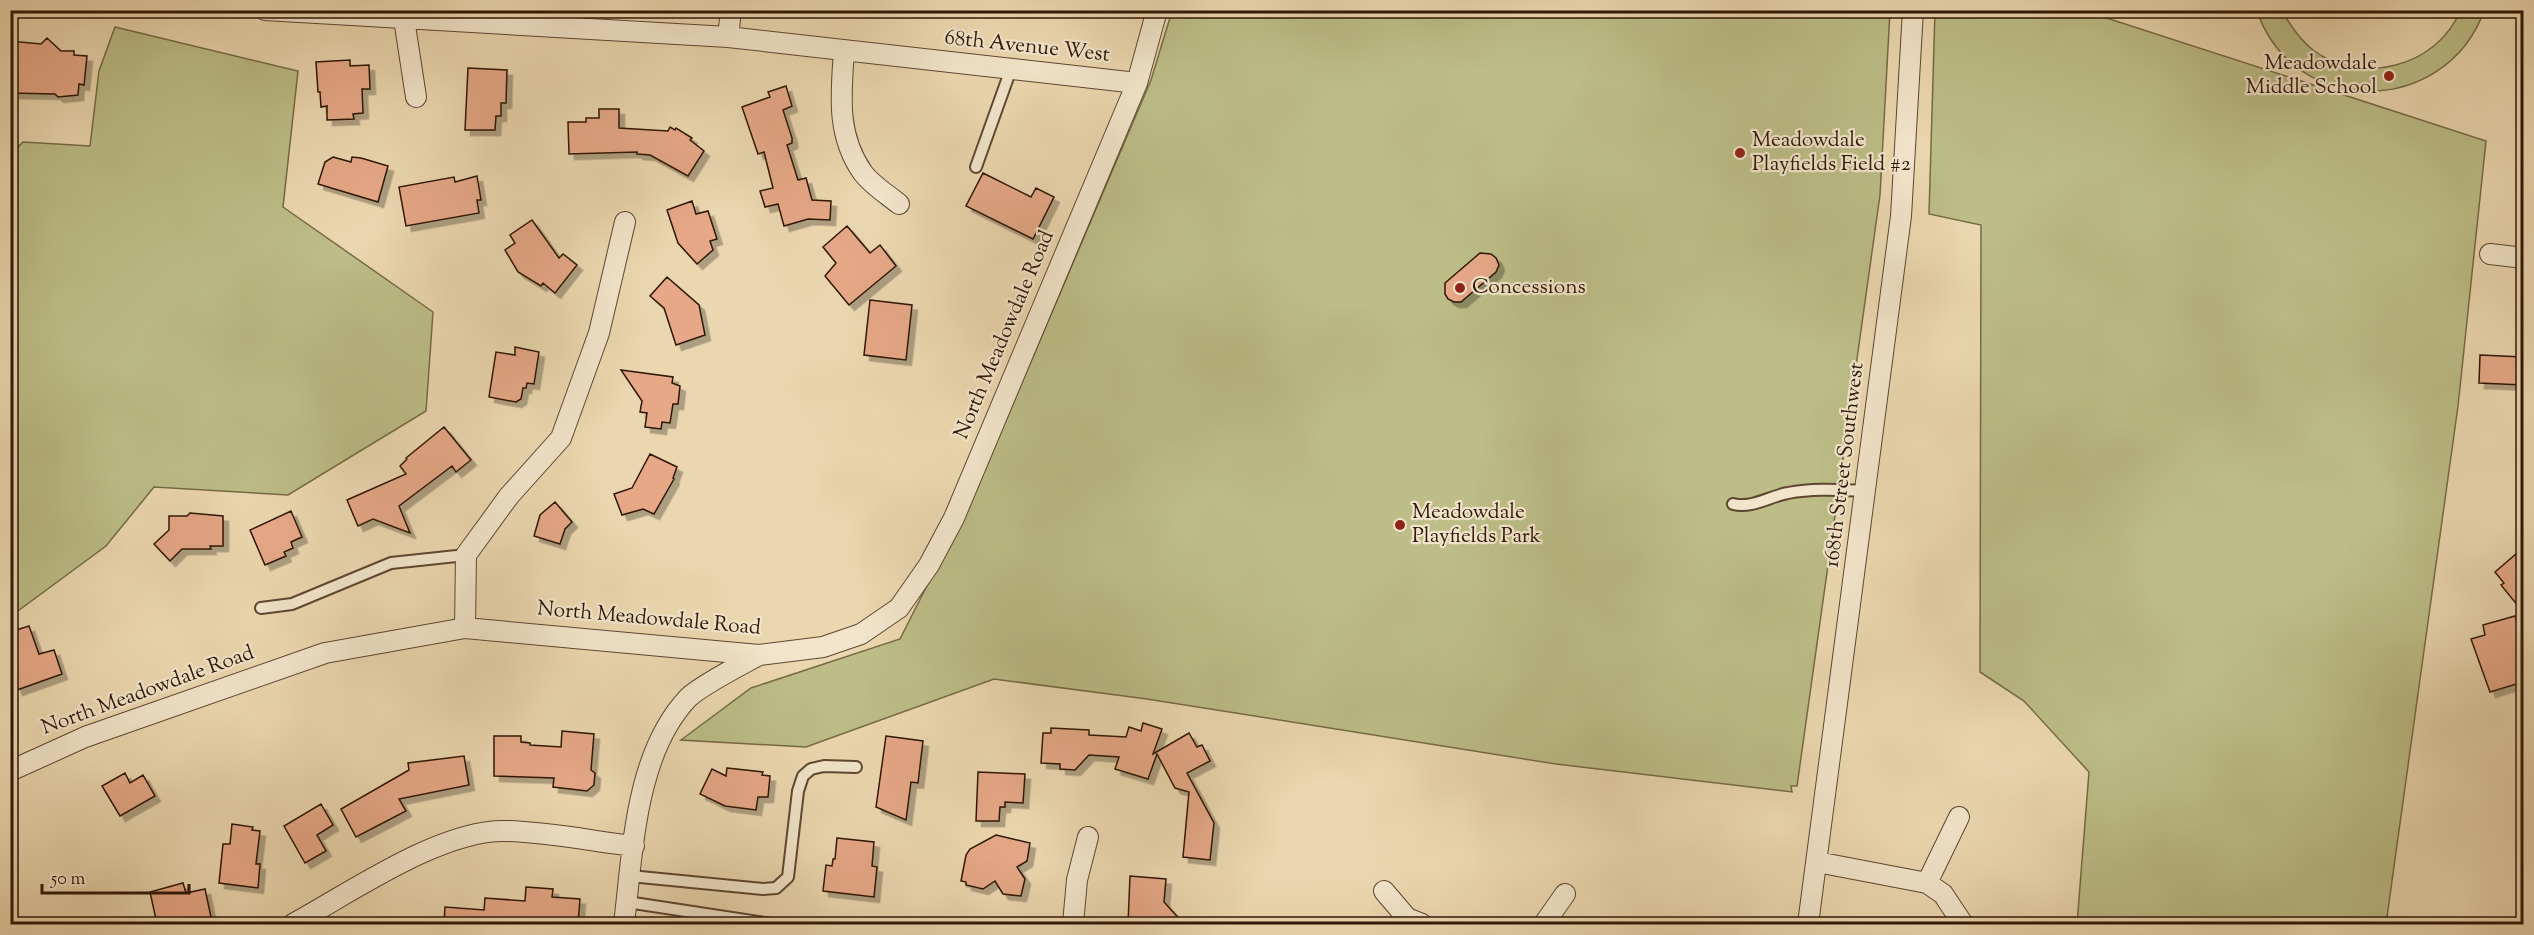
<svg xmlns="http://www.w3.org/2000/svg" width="2534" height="935" viewBox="0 0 2534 935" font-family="'Sorts Mill Goudy',serif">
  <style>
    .green { fill: #bcbd87; stroke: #766a46; stroke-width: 1.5 }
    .building { fill: #e6a887; stroke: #2f1606; stroke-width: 1.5; filter: url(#shadow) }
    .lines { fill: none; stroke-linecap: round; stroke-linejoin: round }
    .service-casing { stroke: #5e4630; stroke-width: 14 }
    .minor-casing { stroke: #5e4630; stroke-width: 22 }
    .service { stroke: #f2e5cb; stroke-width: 10 }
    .minor { stroke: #f2e5cb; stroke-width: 20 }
    .poi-dot { fill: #8f2418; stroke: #f2e5cb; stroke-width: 2 }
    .labels { text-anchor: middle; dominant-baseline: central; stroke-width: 4.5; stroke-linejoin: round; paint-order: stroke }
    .street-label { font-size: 21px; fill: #2f1606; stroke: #f2e5cb }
    .poi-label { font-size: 21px; fill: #2f1606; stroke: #f2e5cb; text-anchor: start }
  </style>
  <defs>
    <filter id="shadow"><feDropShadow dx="5.5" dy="5.5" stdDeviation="0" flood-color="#0004"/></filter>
  </defs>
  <rect width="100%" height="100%" fill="#ebd7af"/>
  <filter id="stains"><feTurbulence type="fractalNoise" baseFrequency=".00333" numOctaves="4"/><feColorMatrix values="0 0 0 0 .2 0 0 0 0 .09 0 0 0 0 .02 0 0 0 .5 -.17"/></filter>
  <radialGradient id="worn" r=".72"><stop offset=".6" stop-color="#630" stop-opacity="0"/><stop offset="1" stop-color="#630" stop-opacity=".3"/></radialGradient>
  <path class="green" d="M 1172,11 L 1890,11 L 1880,195 L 1797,786 L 1791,786 L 1792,792 L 1556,764 L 1147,699 L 994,679 L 806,747 L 681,740 L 751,688 L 900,639 L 980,481 L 1151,80 Z
    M 1935,11 L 2085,11 L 2486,141 L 2458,406 L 2386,924 L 2077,924 L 2089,772 L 2024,701 L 1980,672 L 1981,225 L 1929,214 Z
    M 2257,11 L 2282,11 C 2290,25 2299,39 2313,50 C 2361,86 2437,67 2460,11 L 2484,11 C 2445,117 2294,119 2257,11 Z
    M 115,27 L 298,71 L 283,207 L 433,312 L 426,411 L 288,495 L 154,487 L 106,546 L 11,616 L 11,154 L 23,142 L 90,146 L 99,71 Z"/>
  <path class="building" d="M 47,38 L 61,51 L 74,51 L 74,55 L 87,56 L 84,85 L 79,84 L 78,95 L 58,97 L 55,94 L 10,93 L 10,41 L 41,44 Z
    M 350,60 L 350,66 L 369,65 L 370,89 L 362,89 L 363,113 L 353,114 L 354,119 L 327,120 L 327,106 L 321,107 L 320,92 L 318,92 L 316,62 Z
    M 468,68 L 507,70 L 506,103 L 501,103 L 501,116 L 496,116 L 495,130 L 465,130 Z
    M 786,86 L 792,106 L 783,110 L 792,138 L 792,143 L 787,145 L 798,180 L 806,178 L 812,200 L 831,201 L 830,220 L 808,219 L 784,226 L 778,204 L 765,207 L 760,191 L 773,188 L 764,152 L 758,154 L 742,107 L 770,97 L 768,92 Z
    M 599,109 L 619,109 L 619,128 L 668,131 L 670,127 L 675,130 L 676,128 L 692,138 L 690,140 L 704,151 L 688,176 L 650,155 L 637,154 L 637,152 L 569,154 L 568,122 L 586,122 L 586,118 L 599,118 Z
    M 333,157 L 351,162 L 352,157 L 361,158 L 388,166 L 378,202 L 318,184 L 325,162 Z
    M 983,173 L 1031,197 L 1036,188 L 1054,197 L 1033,239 L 966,206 Z
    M 477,176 L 481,200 L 477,200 L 479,213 L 406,226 L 399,187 L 454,177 L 455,182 Z
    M 692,201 L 696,214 L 708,211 L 717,239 L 710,241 L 713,250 L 697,264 L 678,243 L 667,210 Z
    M 532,220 L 559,258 L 563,254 L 577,265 L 555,293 L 543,283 L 541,286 L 518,272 L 505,250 L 515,243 L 510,235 Z
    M 847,226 L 870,253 L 880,245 L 896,266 L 849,305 L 825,276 L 836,263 L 823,247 Z
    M 1480,253 L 1491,254 L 1496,258 L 1499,265 L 1496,272 L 1461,302 L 1454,302 L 1448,299 L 1445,294 L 1445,283 Z
    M 667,277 L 699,305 L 705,335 L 676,345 L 664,308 L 650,296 Z
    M 870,300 L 912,305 L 906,360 L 864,355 Z
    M 515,347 L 539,352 L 534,384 L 527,383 L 526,388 L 523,388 L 521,399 L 516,402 L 489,397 L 496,352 L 515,355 Z
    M 2480,355 L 2523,357 L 2523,385 L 2479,383 Z
    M 621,370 L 673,377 L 672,383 L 680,386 L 678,404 L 673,404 L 670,423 L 662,422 L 661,429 L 645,427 L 647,413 L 640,412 L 642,401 Z
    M 444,427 L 471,460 L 456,472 L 452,466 L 399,506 L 410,533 L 373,519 L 358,526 L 347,500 L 406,474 L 400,466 L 407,459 L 406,458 Z
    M 650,454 L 677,467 L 673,478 L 674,479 L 654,514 L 643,509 L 622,515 L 614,494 L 632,488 Z
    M 555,502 L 572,522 L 565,529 L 560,544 L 534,536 L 540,515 Z
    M 291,511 L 302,537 L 291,542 L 293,548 L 284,552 L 286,556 L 265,565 L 250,530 Z
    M 190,513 L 223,516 L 223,546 L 210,546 L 211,549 L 182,549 L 170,561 L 154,544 L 169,530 L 169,516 L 187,516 Z
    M 2523,548 L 2523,612 L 2501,585 L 2504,583 L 2495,572 Z
    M 2515,616 L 2520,633 L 2517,634 L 2520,643 L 2517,644 L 2523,667 L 2523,682 L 2490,692 L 2471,639 L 2485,635 L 2483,625 Z
    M 29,626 L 39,654 L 54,650 L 62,674 L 17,690 L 10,671 L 10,632 Z
    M 1143,723 L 1162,729 L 1153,754 L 1189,733 L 1197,747 L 1202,745 L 1210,761 L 1187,773 L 1214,823 L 1210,860 L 1183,857 L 1189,792 L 1175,788 L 1157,754 L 1148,779 L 1115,769 L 1119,757 L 1089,755 L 1075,770 L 1060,769 L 1060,764 L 1041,763 L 1043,733 L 1051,733 L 1051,728 L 1089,730 L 1089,735 L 1126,737 L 1129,727 L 1141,731 Z
    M 562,731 L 594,734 L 591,770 L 595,773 L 594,785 L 587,791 L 553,787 L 554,778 L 494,776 L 494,736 L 521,736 L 521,742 L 530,743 L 530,745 L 561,747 Z
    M 886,736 L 923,741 L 918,783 L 911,782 L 906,820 L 876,807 Z
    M 464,756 L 469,785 L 399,799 L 406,811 L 356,837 L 341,809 L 409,770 L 408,763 Z
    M 727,768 L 763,772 L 762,775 L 770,776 L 768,797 L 758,797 L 756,810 L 725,806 L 700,794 L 712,769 L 726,776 Z
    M 978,772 L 1025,774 L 1023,803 L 1005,802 L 1005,807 L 1000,807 L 999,821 L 976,821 Z
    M 125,773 L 130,783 L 143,775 L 155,796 L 120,816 L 102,786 Z
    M 321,804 L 333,825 L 317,835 L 326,851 L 305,863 L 284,826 Z
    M 232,824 L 253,827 L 252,830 L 260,831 L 256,864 L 260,864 L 258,888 L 219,883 L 223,844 L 230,844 Z
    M 996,835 L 1030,843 L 1027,861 L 1017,867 L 1025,879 L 1021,896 L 1003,894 L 995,881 L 983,889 L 966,885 L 966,882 L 961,881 L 966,855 L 970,849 Z
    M 837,838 L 874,842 L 872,866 L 877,867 L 874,897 L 823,891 L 826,865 L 832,866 L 833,859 L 835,859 Z
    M 1130,876 L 1166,879 L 1164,902 L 1184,924 L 1128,924 Z
    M 183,883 L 186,893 L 205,889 L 211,917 L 177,924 L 157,924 L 150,892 Z
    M 526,887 L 553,889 L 552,897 L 580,899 L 578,924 L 444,924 L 445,907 L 484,910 L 485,898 L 525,901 Z"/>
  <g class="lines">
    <g class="service-casing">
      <path id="service" d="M 976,167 L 1011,69
        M 1733,504 C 1752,509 1770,496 1788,493 C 1814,488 1840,490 1865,491
        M 261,608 L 292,604 L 391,563 L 466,555
        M 630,876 L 763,889 L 776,888 L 788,877 L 798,791 L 803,776 L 811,769 L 824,766 L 856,767
        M 627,902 L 771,924"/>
    </g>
    <g class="minor-casing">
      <path id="minor" d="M 265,10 L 728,37 L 1137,83
        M 404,19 L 416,97
        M 728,37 L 731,10
        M 844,51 C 841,94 836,135 863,173 C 872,185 888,195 899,204
        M 2490,254 L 2524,258
        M 465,628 L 466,555 L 509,496 L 561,438 L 599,333 L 625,222
        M 10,771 L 85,737 L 325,653 L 465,628 L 759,655 L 823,647 L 861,634 L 899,608 L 929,565 L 954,518 L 1137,83 L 1157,10
        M 1817,862 L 1927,883 L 1943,894 L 1963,924
        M 1927,883 L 1959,817
        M 1384,891 L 1407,918 L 1422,924
        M 293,924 C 350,893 441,829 506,831 C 548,832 592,841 634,846
        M 624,924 C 633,851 635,754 688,698 C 701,685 741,665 759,655
        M 1073,924 L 1077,880 L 1088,837
        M 1544,924 L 1565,894
        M 1808,924 L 1901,216 L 1913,10"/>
    </g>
    <use href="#service" class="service"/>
    <use href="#minor" class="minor"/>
  </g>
  <g class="poi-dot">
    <circle cx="2389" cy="76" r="6"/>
    <circle cx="1740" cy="153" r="6"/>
    <circle cx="1460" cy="288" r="6"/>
    <circle cx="1400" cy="525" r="6"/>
  </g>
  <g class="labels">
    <g class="street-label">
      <text transform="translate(1027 47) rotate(6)">68th Avenue West</text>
      <text transform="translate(1005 335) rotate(-67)">North Meadowdale Road</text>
      <text transform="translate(1845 465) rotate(-83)">168th Street Southwest</text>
      <text transform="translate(649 619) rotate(5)">North Meadowdale Road</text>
      <text transform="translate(148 691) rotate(-20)">North Meadowdale Road</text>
    </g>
    <g class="poi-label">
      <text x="2377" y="64" text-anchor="end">Meadowdale<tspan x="2377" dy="24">Middle School</tspan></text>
      <text x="1752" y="141">Meadowdale<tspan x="1752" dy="24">Playfields Field #2</tspan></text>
      <text x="1472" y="288">Concessions</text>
      <text x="1412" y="513">Meadowdale<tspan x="1412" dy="24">Playfields Park</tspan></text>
    </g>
  </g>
  <rect width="2534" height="935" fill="none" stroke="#ebd7af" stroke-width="36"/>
  <rect x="12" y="12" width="2510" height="911" fill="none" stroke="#2f1606" stroke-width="3"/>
  <rect x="18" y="18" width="2498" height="899" fill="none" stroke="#2f1606" stroke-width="1.5"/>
  <path d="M42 884v9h147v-9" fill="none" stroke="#2f1606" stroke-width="3"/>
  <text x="51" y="884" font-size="18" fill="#2f1606" stroke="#f2e5cb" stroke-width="4.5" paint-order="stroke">50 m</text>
  <rect width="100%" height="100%" filter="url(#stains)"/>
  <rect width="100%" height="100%" fill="url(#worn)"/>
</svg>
